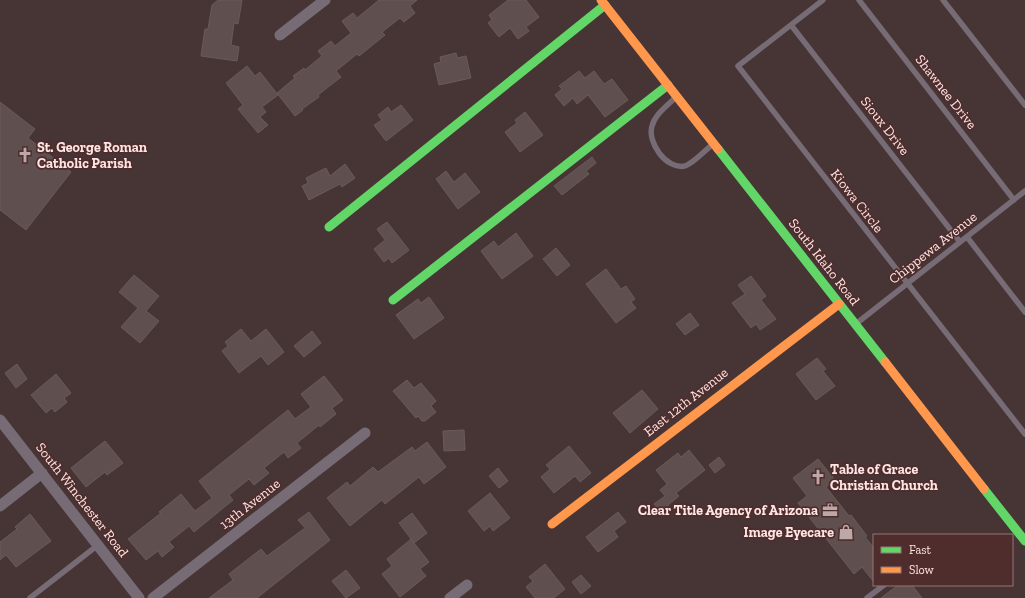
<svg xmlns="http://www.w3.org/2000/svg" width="1025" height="598" viewBox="0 0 1025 598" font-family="'Zilla Slab',serif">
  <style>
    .building { fill: #5f4f4f; stroke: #6a5a5a }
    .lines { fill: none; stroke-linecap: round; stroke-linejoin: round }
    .lane { stroke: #776c76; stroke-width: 5.5 }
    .street { stroke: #776c76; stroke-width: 11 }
    .fast { stroke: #63d668; stroke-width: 9 }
    .slow { stroke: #ff974d; stroke-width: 9 }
    .labels { text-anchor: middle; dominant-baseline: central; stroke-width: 3.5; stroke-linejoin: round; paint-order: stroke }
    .street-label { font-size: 14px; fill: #fee6e5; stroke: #4f2d2d }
    .poi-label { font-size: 14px; font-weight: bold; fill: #fee6e5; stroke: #4f2d2d; text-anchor: start }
  </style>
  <rect width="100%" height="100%" fill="#473535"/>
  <path class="building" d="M 218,0 L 242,0 L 238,24 L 234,23 L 231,45 L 239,47 L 237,61 L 201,56 L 205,29 L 208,29 L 212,5 Z
    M 379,0 L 417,0 L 410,6 L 415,13 L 404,22 L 400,18 L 382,32 L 385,35 L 359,56 L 357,54 L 336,71 L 341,77 L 318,95 L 319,97 L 302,109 L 303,110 L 295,116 L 277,93 L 295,78 L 293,76 L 304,68 L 305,70 L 322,56 L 318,51 L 331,41 L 335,46 L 351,33 L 342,21 L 353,13 L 357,18 Z
    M 508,0 L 526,0 L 539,17 L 526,27 L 529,31 L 518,39 L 510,28 L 499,37 L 488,23 L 492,20 L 489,15 Z
    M 456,53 L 457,58 L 466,56 L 471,78 L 439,85 L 434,64 L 441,62 L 440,57 Z
    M 247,66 L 255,76 L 260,72 L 278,95 L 262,107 L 266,112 L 260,117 L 268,125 L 258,133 L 238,109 L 243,105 L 226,83 Z
    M 579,71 L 585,78 L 594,71 L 604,84 L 612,79 L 628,100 L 605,117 L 588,95 L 577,104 L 573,98 L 564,106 L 555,95 L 562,89 L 559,86 Z
    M 0,102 L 35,129 L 28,138 L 71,172 L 26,230 L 0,210 Z
    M 401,105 L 413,120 L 386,141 L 374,125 L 382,120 L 378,115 L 388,107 L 391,112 Z
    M 525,112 L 543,135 L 520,152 L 505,132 L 517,123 L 515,120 Z
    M 592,157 L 596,163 L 586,171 L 589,174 L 562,195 L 554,186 Z
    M 345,164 L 355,178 L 342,187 L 340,184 L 309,200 L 302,186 L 308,183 L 306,178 L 326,168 L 330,176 Z
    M 446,171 L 454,182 L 465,173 L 480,192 L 458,209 L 436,179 Z
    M 387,222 L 409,250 L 392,263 L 389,258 L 384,262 L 374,249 L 385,240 L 377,229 Z
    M 516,233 L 533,256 L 502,279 L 481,251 L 494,241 L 498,247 Z
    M 556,248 L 570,265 L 557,276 L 543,259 Z
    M 606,269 L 621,289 L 626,286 L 635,299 L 631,302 L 636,308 L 616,323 L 586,284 Z
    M 134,275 L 159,296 L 146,311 L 159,321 L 140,343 L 121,327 L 138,308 L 119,292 Z
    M 751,276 L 766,296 L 761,300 L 776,319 L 760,330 L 756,324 L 751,328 L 732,303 L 745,294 L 738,285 Z
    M 429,297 L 444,318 L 414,339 L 396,315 L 418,299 L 421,303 Z
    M 690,313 L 699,325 L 685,335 L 676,324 Z
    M 241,329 L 251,341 L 266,329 L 284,352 L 268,365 L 261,356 L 239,373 L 222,351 L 228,346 L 225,342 Z
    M 312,331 L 321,343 L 304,357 L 294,346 Z
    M 817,358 L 826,369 L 823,371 L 835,386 L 816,400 L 796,374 Z
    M 17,364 L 27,379 L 16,388 L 5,373 Z
    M 56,374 L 71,393 L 64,398 L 67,402 L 55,412 L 52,408 L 46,413 L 31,395 Z
    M 324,376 L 343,400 L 332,408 L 336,414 L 320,427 L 319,425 L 297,443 L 301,448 L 288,458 L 284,452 L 264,468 L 269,473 L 254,485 L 249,479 L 229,495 L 233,500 L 194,532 L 189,526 L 169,542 L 174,547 L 162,557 L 158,551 L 146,560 L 128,539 L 161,513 L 159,512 L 181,494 L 195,511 L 212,498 L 199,481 L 288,410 L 295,419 L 311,407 L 301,394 Z
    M 407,380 L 414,388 L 421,383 L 436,401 L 431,406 L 436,412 L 425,421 L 422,421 L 418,416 L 416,418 L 393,391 Z
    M 642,390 L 658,409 L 630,433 L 613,413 Z
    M 464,430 L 465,450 L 444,451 L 443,431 Z
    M 105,441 L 123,463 L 107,475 L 105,472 L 86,487 L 71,468 Z
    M 427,442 L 446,467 L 424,484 L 419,477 L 385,504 L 382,500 L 350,526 L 327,498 L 347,482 L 350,486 L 373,467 L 378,472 L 412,447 L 415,451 Z
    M 569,446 L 591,473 L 580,482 L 575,476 L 554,493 L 541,477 L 550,469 L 546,465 Z
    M 689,450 L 705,470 L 676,493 L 679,496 L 668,505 L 670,509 L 663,515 L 654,504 L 665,496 L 660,490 L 667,484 L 656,470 L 678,453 L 681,457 Z
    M 719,457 L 725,465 L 715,473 L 709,465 Z
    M 818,459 L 835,480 L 826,487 L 849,516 L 851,515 L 867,536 L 865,537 L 874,548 L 874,582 L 862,567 L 854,574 L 798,503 L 807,496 L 793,478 Z
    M 498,468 L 508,481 L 499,488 L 489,476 Z
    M 490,493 L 510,518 L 493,531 L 490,526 L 484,531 L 468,511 Z
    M 309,512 L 330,540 L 257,598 L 209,598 L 233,580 L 229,574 L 261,549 L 267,556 L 305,528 L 298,520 Z
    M 618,512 L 626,522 L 614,531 L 618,537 L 598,552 L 586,537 Z
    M 412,513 L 427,533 L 414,543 L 399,523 Z
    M 30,514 L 51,541 L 16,567 L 6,555 L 0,560 L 0,542 L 17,529 L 15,527 Z
    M 411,539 L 429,562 L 420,569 L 426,576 L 400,597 L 382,574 L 392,566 L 387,559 Z
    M 545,564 L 565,589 L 554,598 L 535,598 L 526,587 L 533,581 L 529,577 Z
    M 346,570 L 360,588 L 346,598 L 332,581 Z
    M 581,575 L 591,586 L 581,594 L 572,582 Z
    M 898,585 L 912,585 L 922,598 L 881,598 Z"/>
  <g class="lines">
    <path class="lane" d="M 823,0 L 738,66 L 1025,434
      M 859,0 L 1014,200
      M 943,0 L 1025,105
      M 791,25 L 960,242
      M 676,97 C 667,106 655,114 652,126 C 647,142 666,170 685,166 C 694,163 704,151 712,145
      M 967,237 L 1025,312
      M 857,323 L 1025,191
      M 30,598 L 98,545
      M 867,598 L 884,585"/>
    <path class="street" d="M 280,35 L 325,0
      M 0,420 L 139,598
      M 0,506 L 42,473
      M 153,598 L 365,433
      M 450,598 L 467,585"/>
    <path class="fast" d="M 718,149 L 885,362
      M 329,227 L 605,5
      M 393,300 L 668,85
      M 984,489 L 1025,541"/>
    <path class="slow" d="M 601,0 L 718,149
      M 885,362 L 984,489
      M 552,524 L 839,304"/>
  </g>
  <defs>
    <g id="church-bare" transform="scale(1.2)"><path d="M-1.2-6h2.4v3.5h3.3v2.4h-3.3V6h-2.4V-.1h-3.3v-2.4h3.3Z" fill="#bea8a7" stroke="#4f2d2d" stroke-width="2.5" paint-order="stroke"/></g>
    <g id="office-bare" transform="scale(1.2)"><path d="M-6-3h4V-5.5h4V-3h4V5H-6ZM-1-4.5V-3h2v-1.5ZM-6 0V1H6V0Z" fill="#bea8a7" stroke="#4f2d2d" stroke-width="2.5" paint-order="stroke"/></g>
    <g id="shop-bare" transform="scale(1.2)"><path d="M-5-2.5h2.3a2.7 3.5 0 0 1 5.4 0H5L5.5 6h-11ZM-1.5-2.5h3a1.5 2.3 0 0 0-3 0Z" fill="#bea8a7" stroke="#4f2d2d" stroke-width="2.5" paint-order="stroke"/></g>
  </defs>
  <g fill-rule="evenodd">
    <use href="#church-bare" x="25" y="155"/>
    <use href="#church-bare" x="818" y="477"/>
    <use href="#office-bare" x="830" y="510"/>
    <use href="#shop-bare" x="846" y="532"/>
  </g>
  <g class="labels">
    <g class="street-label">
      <text transform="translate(946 92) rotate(52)">Shawnee Drive</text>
      <text transform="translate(885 126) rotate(52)">Sioux Drive</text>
      <text transform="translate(857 201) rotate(52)">Kiowa Circle</text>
      <text transform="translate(933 248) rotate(-38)">Chippewa Avenue</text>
      <text transform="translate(824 262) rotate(52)">South Idaho Road</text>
      <text transform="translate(686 402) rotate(-38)">East 12th Avenue</text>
      <text transform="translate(82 500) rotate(52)">South Winchester Road</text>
      <text transform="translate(250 504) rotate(-38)">13th Avenue</text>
    </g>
    <g class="poi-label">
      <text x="37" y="147">St. George Roman<tspan x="37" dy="16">Catholic Parish</tspan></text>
      <text x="830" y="469">Table of Grace<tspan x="830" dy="16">Christian Church</tspan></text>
      <text x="818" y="510" text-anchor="end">Clear Title Agency of Arizona</text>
      <text x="834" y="532" text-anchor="end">Image Eyecare</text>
    </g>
  </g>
  <rect x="873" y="534" width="140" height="52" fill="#4f2d2d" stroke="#957777"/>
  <rect x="881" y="547" width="20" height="6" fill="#63d668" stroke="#957777"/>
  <text x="909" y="554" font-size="12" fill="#fee6e5">Fast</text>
  <rect x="881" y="567" width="20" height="6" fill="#ff974d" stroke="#957777"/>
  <text x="909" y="574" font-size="12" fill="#fee6e5">Slow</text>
</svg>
